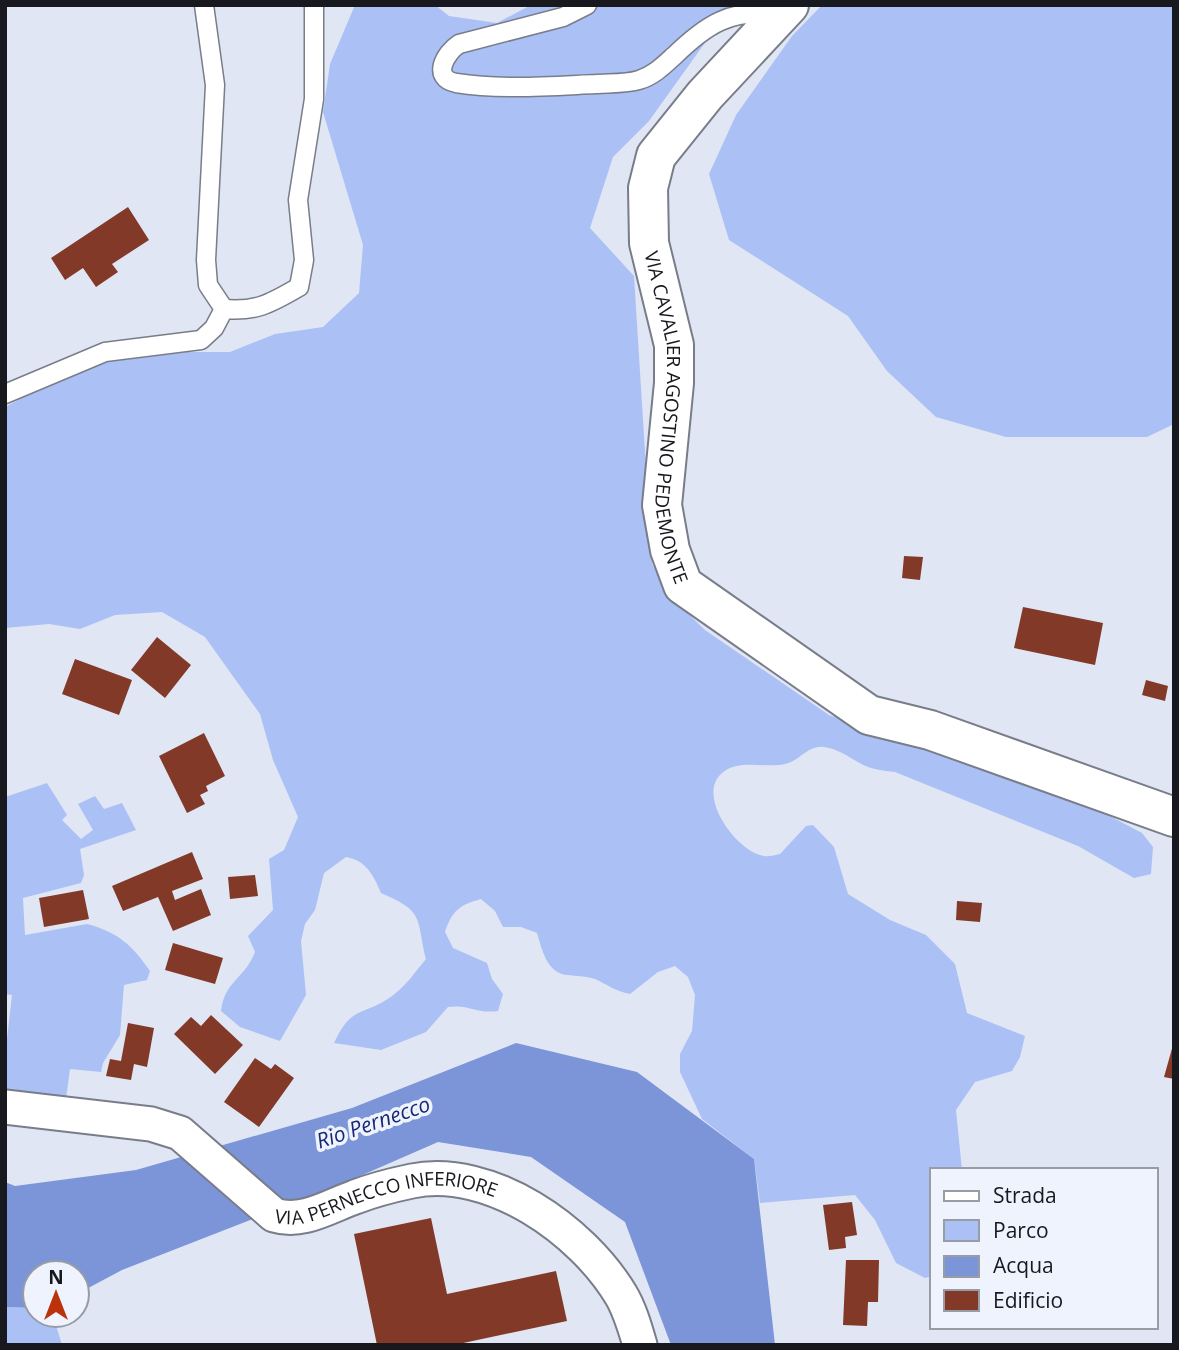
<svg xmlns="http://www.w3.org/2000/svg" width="1179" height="1350" viewBox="0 0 1179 1350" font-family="'Open Sans',sans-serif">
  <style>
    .green { fill: #abc0f5 }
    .water { fill: #7c94d8 }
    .building { fill: #823928 }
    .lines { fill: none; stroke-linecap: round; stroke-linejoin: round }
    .lane-casing { stroke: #787d89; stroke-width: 21 }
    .street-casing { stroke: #787d89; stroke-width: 37 }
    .secondary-casing { stroke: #787d89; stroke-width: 42 }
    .lane { stroke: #fff; stroke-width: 18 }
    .street { stroke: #fff; stroke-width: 33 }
    .secondary { stroke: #fff; stroke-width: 38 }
    .labels { text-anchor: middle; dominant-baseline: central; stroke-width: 7; stroke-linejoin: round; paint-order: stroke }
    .street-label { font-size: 19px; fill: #17191e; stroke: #eef3fe }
    .water-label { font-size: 21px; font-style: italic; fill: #182876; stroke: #eef3fe }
  </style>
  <rect width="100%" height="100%" fill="#e0e6f4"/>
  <path class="green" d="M 355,5 L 435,5 L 449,16 L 497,23 L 531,5 L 732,5 L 649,121 L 613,157 L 590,228 L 634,276 L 652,564 L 673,599 L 705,630 L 829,715 L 1066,793 L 1142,833 L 1153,847 L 1151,874 L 1134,878 L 1078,846 L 895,772 C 886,771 877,770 868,767 C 853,761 841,749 824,747 C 810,745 802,757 791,762 C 770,771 741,757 722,773 C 695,796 738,853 764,856 C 769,857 775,855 780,854 L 806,826 L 813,825 L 834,847 L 848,894 L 890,920 L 926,935 L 955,964 L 967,1013 L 1025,1036 L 1020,1057 L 1012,1071 L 975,1082 L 956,1110 L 962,1170 L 932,1170 L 932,1276 L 925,1278 L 896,1263 L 875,1220 L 855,1195 L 760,1203 L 754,1159 L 702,1119 L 680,1072 L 680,1054 L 692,1031 L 695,995 L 688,977 L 675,966 L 658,972 L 630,994 C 615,991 608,985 595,979 C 585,976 577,976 567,975 C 547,973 542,950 537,933 L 521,927 L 503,927 L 495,911 L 481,899 C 459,905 452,911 445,932 L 453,948 L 487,963 L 492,979 L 503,994 L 498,1011 C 474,1014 471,1004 448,1007 L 426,1032 L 381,1050 L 334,1043 C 352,1004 363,1017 392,996 C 406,986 415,972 426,959 C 416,917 425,912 381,893 C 374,876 366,860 346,857 L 324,873 L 315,910 L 305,924 L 301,941 L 306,995 L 280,1041 L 240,1027 L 221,1011 C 225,980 244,980 255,952 L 248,936 L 273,910 L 269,859 L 284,850 L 298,817 L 273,760 L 260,714 L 205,637 L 162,612 L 115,615 L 80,629 L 49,624 L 5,628 L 5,407 L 42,387 L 107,362 L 186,352 L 230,352 L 275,334 L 323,327 L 359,293 L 363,245 L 323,112 L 330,64 Z
    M 822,5 L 1174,5 L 1174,424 L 1147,437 L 1006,437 L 936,417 L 887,371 L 848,316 L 729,240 L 709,174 L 736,115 L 792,36 Z
    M 47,783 L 67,815 L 62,820 L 81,839 L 93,830 L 78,804 L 95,796 L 104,809 L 122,803 L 136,830 L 80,849 L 84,875 L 81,883 L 23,898 L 25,935 L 87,924 C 118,932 133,946 150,971 L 147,980 L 124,985 L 120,1035 L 103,1063 L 101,1072 L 70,1069 L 65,1106 L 5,1096 L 5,1056 L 12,995 L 5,994 L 5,797 Z
    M 5,1307 L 35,1308 L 35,1315 L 53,1315 L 62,1345 L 5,1345 Z"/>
  <path class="water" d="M 516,1043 L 637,1072 L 754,1159 L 775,1345 L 671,1345 L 625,1222 L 531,1157 L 438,1142 L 335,1187 L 122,1270 L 77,1294 L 77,1273 L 35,1273 L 35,1308 L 5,1307 L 5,1182 L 15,1186 L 136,1170 L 352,1108 Z"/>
  <path class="building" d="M 128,207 L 149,240 L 112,264 L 118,272 L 96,287 L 83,268 L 65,280 L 51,258 Z
    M 904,556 L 923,557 L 920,580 L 902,578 Z
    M 1023,607 L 1103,623 L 1095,665 L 1014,648 Z
    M 157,637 L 191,665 L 165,698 L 131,670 Z
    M 75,659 L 132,680 L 119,715 L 62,694 Z
    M 1146,680 L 1168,686 L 1165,701 L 1142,695 Z
    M 204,733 L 225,776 L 206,786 L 208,791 L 200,795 L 205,804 L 187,813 L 159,756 Z
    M 192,852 L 203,879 L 172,891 L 175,900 L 201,889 L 211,915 L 173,931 L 158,897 L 123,911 L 112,886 Z
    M 255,875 L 258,896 L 230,899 L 228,877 Z
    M 83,890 L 89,919 L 44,927 L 39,898 Z
    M 957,901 L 982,903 L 980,922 L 956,920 Z
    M 173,943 L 223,958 L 215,984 L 165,970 Z
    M 211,1015 L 243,1045 L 215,1074 L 174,1034 L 191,1017 L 201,1026 Z
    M 128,1023 L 154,1028 L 147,1067 L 134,1064 L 131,1080 L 106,1076 L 110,1059 L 121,1061 Z
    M 1173,1045 L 1174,1045 L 1174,1079 L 1164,1077 Z
    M 255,1058 L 271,1069 L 275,1064 L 294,1078 L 259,1127 L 224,1102 Z
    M 852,1202 L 857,1235 L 845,1237 L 846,1248 L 829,1250 L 823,1205 Z
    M 431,1218 L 447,1294 L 556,1271 L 567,1321 L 454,1345 L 377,1345 L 354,1234 Z
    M 846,1260 L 879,1260 L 878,1302 L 868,1302 L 867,1326 L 843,1325 Z"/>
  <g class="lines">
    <g class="lane-casing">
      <path id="lane" d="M 204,5 L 215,85 L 206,260 L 208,285 L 224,309
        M 587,5 L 563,17 L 459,44 C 445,53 431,78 456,83 C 501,90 551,86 596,84 C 610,83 626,84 639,80 C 653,76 663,66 674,56 C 707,24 730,9 778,14
        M 224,309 C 257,312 271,303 299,287 L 304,260 L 298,200 L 314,99 L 314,5
        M 5,394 L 105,352 L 201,340 L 214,328 L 224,309"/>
    </g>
    <g class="street-casing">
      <g id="street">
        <path id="s1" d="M 5,1107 L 151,1124 L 180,1133 L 274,1215 C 303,1224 329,1206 355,1197 C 373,1190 393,1185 412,1181 C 490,1165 582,1230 621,1295 C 630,1310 635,1328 640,1345"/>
      </g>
    </g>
    <g class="secondary-casing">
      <g id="secondary">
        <path id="s2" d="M 789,5 L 705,95 L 656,156 L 648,188 L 649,243 L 674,345 L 674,383 L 662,505 L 670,550 L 683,585 L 869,715 L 930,730 L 1174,817"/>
      </g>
    </g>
    <use href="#lane" class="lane"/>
    <use href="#street" class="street"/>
    <use href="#secondary" class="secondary"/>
  </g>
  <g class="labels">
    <g class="street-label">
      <text stroke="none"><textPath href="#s2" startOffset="467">VIA CAVALIER AGOSTINO PEDEMONTE</textPath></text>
      <text stroke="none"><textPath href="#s1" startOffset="418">VIA PERNECCO INFERIORE</textPath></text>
    </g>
    <g class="water-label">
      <text transform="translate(373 1122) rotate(-19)">Rio Pernecco</text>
    </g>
  </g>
  <rect width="1179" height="1350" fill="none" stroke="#17191e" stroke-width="14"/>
  <rect x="930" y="1168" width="228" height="161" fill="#eef3fe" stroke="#989ca4" stroke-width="2"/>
  <rect x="944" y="1191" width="35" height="10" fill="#ffffff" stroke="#989ca4" stroke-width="2"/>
  <text x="993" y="1203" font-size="21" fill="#17191e">Strada</text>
  <rect x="944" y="1220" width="35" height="21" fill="#abc0f5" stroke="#989ca4" stroke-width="2"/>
  <text x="993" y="1238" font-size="21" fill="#17191e">Parco</text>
  <rect x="944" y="1256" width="35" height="21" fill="#7c94d8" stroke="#989ca4" stroke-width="2"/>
  <text x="993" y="1273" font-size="21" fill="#17191e">Acqua</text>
  <rect x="944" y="1290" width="35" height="21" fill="#823928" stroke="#989ca4" stroke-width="2"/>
  <text x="993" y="1308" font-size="21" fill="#17191e">Edificio</text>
  <g transform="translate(56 1294)"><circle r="33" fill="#eef3fe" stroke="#989ca4" stroke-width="2"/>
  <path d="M0-5L12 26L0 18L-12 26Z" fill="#bc330b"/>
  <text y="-10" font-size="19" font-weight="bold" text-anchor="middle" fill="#17191e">N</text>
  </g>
</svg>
